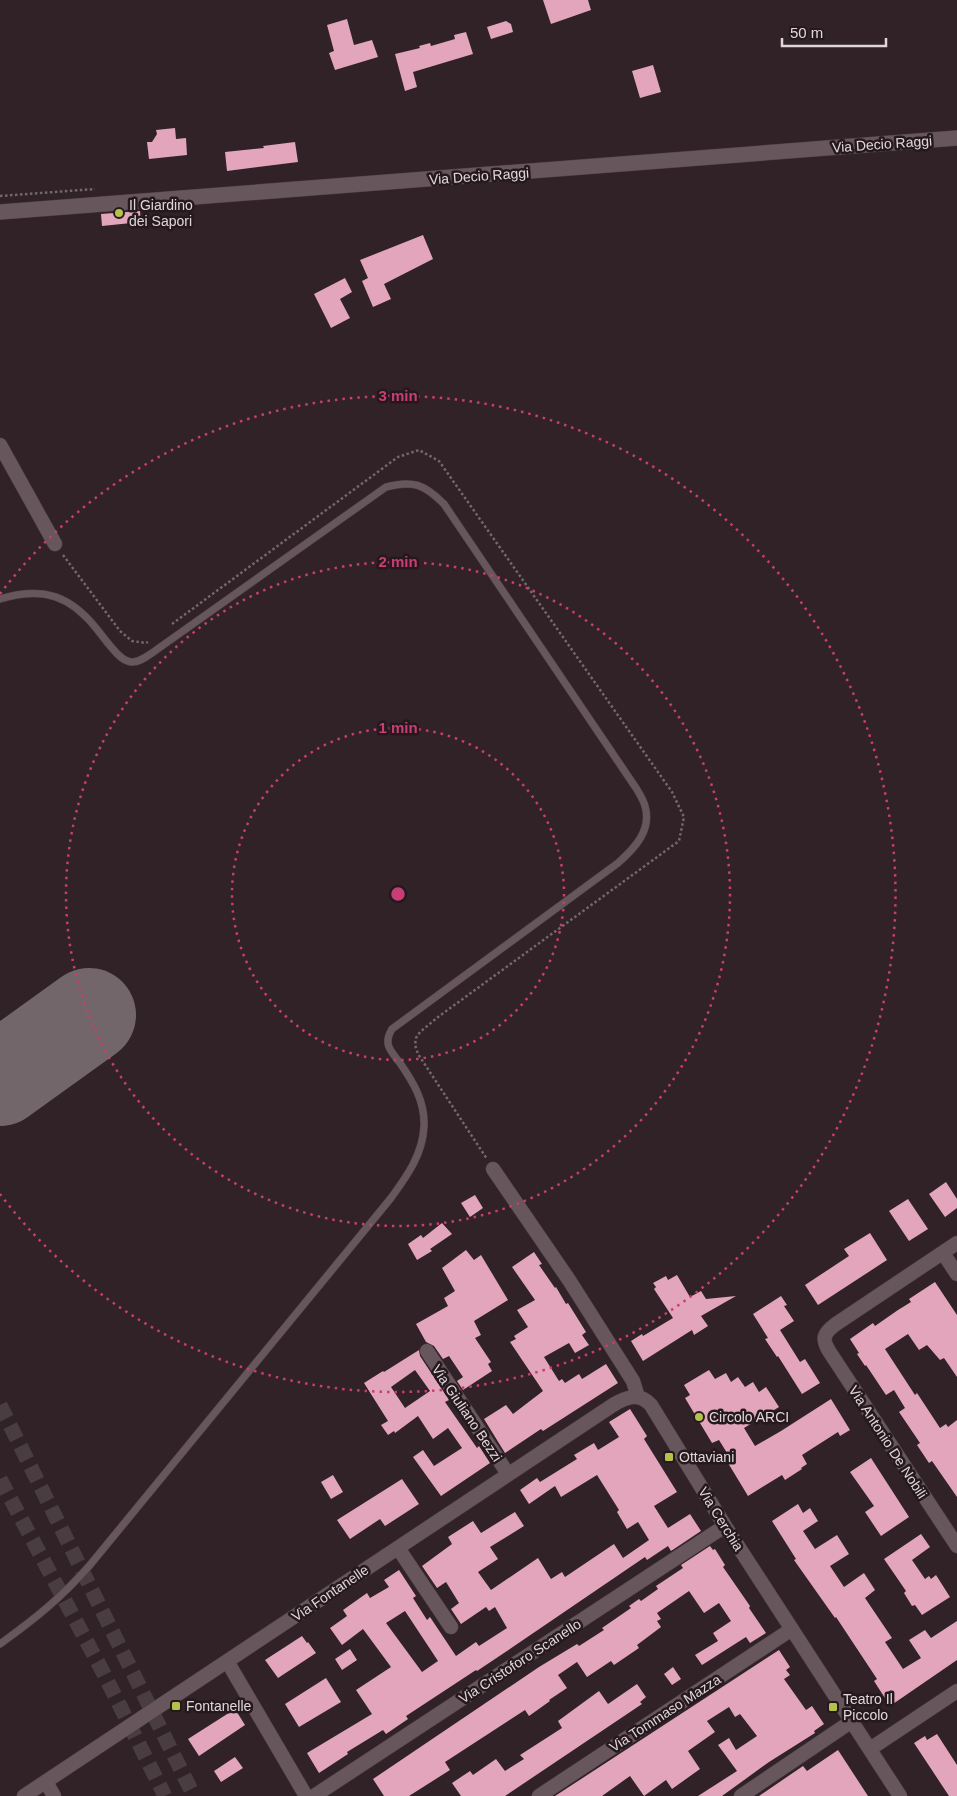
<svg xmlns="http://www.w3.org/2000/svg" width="957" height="1796" viewBox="0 0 957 1796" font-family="Arial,sans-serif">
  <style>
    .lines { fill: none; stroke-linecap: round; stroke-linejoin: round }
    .runway { stroke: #73666b; stroke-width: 94 }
    .building { fill: #e2a5bc; fill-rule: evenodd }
    .highway-tunnel { stroke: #4a3d42; stroke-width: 15; stroke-dasharray: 15 8; stroke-linecap: butt }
    .lane-casing { stroke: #4c4044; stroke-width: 8 }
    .street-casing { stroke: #4c4044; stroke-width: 15 }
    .secondary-casing { stroke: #4c4044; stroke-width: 16 }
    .path { stroke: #74686c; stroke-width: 2.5; stroke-dasharray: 2.5 2.5; stroke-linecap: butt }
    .lane { stroke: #67565c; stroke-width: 7 }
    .street { stroke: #67565c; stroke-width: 14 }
    .secondary { stroke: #67565c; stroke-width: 15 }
    .ring { fill: none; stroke: #c83e74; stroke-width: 2.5; stroke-dasharray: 2.5 5 }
    .poi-dot { fill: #b5c249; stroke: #26191e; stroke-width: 2 }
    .labels { text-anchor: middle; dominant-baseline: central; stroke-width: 5; stroke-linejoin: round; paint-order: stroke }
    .street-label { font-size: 14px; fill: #e0d6d9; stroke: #26191e }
    .poi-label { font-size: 14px; fill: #e0d6d9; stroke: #26191e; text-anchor: start }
    .centre { fill: #c83e74; stroke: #26191e; stroke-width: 2.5 }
    .ring-label { font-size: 15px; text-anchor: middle; font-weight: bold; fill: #c83e74; stroke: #26191e; stroke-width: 5; stroke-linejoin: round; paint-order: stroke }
  </style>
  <rect width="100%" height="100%" fill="#302227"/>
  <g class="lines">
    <path class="runway" d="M 0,1079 L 89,1015"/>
  </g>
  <path class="building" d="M 543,0 L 588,0 L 591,10 L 551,24 Z
    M 347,19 L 354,45 L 372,40 L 378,57 L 335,70 L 329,53 L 334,51 L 327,25 Z
    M 506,21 L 511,24 L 513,32 L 491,39 L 487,27 Z
    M 466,32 L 473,54 L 413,72 L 417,87 L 405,91 L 395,54 L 420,48 L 419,46 L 430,43 L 431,46 L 455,39 L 454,35 Z
    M 653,65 L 661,92 L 640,98 L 632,71 Z
    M 175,128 L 176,139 L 186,138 L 187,155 L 149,159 L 147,142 L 152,142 L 157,134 L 156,130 Z
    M 295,142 L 298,162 L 227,171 L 225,152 L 264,148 L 263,146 Z
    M 140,211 L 141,222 L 102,226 L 101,214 Z
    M 423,235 L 433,259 L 384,284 L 391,299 L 373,307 L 362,281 L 368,278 L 360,260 Z
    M 345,278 L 352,292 L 340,299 L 350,318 L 331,328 L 314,294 Z
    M 946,1182 L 957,1199 L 957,1208 L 945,1217 L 929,1194 Z
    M 475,1195 L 483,1208 L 470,1217 L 461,1203 Z
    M 908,1199 L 928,1229 L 909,1241 L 889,1211 Z
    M 442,1223 L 452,1234 L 430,1249 L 432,1251 L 417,1260 L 408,1244 L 421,1235 L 423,1238 Z
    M 870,1233 L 887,1260 L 818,1305 L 805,1285 L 849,1256 L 844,1249 Z
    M 466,1250 L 474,1260 L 481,1255 L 508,1300 L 474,1321 L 481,1335 L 475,1338 L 491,1362 L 488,1364 L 492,1371 L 463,1390 L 457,1381 L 463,1377 L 449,1356 L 443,1359 L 434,1346 L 426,1342 L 416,1324 L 448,1306 L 444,1298 L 455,1291 L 442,1268 Z
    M 534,1252 L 542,1264 L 539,1265 L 555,1288 L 556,1287 L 566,1304 L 568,1303 L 586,1332 L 582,1335 L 589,1345 L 575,1353 L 569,1343 L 544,1357 L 559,1381 L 562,1379 L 565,1383 L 579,1374 L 582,1379 L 606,1364 L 618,1383 L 543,1431 L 541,1429 L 505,1453 L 484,1419 L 506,1405 L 513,1414 L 543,1391 L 510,1342 L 516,1339 L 514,1336 L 528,1327 L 517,1310 L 535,1300 L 512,1267 Z
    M 677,1275 L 690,1297 L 701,1291 L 706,1299 L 736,1296 L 701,1316 L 708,1326 L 694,1335 L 692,1330 L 643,1361 L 631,1341 L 642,1334 L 643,1336 L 673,1318 L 654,1289 L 656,1287 L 653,1283 L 666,1276 L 668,1280 Z
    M 935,1282 L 957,1315 L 957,1377 L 944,1358 L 940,1360 L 927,1345 L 919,1350 L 908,1334 L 885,1349 L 915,1395 L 917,1393 L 940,1428 L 946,1424 L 948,1427 L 957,1420 L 957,1497 L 932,1461 L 929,1463 L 917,1445 L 920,1443 L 899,1412 L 905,1408 L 894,1390 L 886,1395 L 866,1365 L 865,1366 L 857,1354 L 859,1353 L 850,1339 L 873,1323 L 875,1326 L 898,1310 L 911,1302 L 909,1299 Z
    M 781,1296 L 787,1305 L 784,1306 L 794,1321 L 780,1330 L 800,1362 L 805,1359 L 820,1383 L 802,1394 L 778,1356 L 777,1357 L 765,1339 L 768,1338 L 753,1314 Z
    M 419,1350 L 420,1356 L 449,1400 L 445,1402 L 477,1448 L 479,1446 L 490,1463 L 441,1496 L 413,1457 L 423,1450 L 434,1466 L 462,1448 L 448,1428 L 433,1439 L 418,1416 L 395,1433 L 394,1431 L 388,1435 L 381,1425 L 388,1421 L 364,1383 L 383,1371 L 384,1372 ZM 415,1370 L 430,1391 L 405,1408 L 391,1387 Z
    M 709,1370 L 715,1379 L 726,1373 L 731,1382 L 738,1377 L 745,1387 L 753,1382 L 759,1392 L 766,1387 L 779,1407 L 744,1428 L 755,1446 L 781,1431 L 831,1399 L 850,1430 L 840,1436 L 838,1432 L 802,1455 L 807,1464 L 801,1468 L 802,1469 L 785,1480 L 782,1475 L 748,1496 L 728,1463 L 732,1461 L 719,1440 L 712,1443 L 685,1398 L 690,1395 L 684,1385 Z
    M 630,1409 L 647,1436 L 644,1439 L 677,1492 L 654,1506 L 668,1528 L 690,1514 L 701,1531 L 671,1551 L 668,1546 L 647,1560 L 645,1557 L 504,1653 L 477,1671 L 476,1670 L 406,1716 L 408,1719 L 386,1734 L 383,1730 L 347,1752 L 348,1754 L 319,1773 L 307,1753 L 372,1714 L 356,1690 L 391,1667 L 363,1629 L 342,1645 L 330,1628 L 347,1616 L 343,1610 L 367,1593 L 370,1598 L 389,1587 L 384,1580 L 399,1570 L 416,1596 L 413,1598 L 427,1620 L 430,1617 L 456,1656 L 476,1642 L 479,1646 L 507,1628 L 495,1607 L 489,1611 L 486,1607 L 461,1624 L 451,1609 L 459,1603 L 446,1582 L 437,1588 L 422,1566 L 452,1544 L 448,1537 L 473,1521 L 481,1533 L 515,1512 L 524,1526 L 490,1547 L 498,1559 L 478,1572 L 491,1590 L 538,1558 L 551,1579 L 562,1572 L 565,1577 L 614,1544 L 623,1558 L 649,1540 L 638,1522 L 627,1529 L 617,1512 L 619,1510 L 597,1475 L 561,1497 L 555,1486 L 529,1504 L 520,1490 L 537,1478 L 540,1482 L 577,1459 L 574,1455 L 594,1443 L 598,1450 L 619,1437 L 609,1422 ZM 405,1611 L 438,1661 L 422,1672 L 386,1623 Z
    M 871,1458 L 909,1517 L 881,1536 L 865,1512 L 874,1506 L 850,1472 Z
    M 333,1475 L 343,1492 L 331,1499 L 321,1482 Z
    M 402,1479 L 419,1504 L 385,1526 L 380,1519 L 350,1539 L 337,1520 Z
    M 798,1504 L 803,1513 L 810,1508 L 818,1521 L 803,1531 L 815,1549 L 837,1535 L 849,1554 L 830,1566 L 844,1587 L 864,1573 L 875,1590 L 865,1598 L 892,1638 L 885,1642 L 903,1669 L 921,1658 L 909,1640 L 925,1630 L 931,1638 L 957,1621 L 957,1660 L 890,1706 L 874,1681 L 877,1679 L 836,1617 L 835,1618 L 794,1560 L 796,1559 L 772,1521 Z
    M 921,1534 L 930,1547 L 912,1560 L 925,1579 L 929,1576 L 931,1579 L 936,1575 L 950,1597 L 922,1615 L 915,1605 L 912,1606 L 904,1593 L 906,1591 L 884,1559 Z
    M 710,1546 L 713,1550 L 715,1549 L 725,1565 L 723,1567 L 750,1606 L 749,1608 L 766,1633 L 750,1643 L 746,1637 L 702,1665 L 695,1655 L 718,1641 L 713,1633 L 731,1621 L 719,1603 L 704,1613 L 689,1591 L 657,1613 L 661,1619 L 657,1621 L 661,1627 L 637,1645 L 639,1648 L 614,1665 L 611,1661 L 587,1677 L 577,1662 L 558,1675 L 567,1688 L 549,1700 L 550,1701 L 529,1716 L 525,1710 L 445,1762 L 450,1770 L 409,1796 L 384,1796 L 373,1779 L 539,1667 L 577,1644 L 579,1646 L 604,1630 L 602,1628 L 631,1608 L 629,1606 L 639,1599 L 641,1601 L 658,1589 L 656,1586 L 683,1568 L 681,1565 Z
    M 302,1636 L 307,1643 L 308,1642 L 316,1653 L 278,1678 L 265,1660 Z
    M 350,1649 L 357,1660 L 342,1670 L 335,1659 Z
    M 779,1650 L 790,1667 L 786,1670 L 790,1675 L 784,1679 L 806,1710 L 812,1706 L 824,1724 L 814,1731 L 815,1733 L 769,1762 L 722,1796 L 698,1796 L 737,1771 L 718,1745 L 729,1738 L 736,1750 L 757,1736 L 740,1714 L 735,1717 L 729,1707 L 707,1721 L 715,1732 L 688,1751 L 700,1769 L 672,1789 L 666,1780 L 644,1796 L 630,1776 L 602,1796 L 555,1796 Z
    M 673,1667 L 681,1679 L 672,1685 L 664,1674 Z
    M 326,1678 L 341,1702 L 299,1727 L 285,1704 Z
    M 637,1684 L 646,1697 L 640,1702 L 642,1704 L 505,1796 L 461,1796 L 452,1783 L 470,1771 L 473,1775 L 496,1759 L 505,1771 L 524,1759 L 520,1755 L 562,1728 L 558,1721 L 599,1691 L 608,1704 Z
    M 235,1709 L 245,1725 L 199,1756 L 188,1739 Z
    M 937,1734 L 957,1765 L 957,1796 L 949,1796 L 914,1743 L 925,1736 L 927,1740 Z
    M 838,1750 L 868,1796 L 759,1796 L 803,1766 L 807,1771 Z
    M 235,1757 L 243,1768 L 221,1782 L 214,1771 Z"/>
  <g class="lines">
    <path class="highway-tunnel" d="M 0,1405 L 194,1796
      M 0,1479 L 104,1674 L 165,1796"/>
    <g class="lane-casing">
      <path id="lane" d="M 0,599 C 33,589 60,591 85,616 C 95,625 103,638 112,648 C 117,654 123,661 131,662 C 138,663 146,657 152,653 L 386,487 C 413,480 424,484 444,504 L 636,788 C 639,793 643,799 645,806 C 652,830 635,848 618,863 L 392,1029 C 389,1034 386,1040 389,1047 C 391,1052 396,1058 400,1063 C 413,1082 425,1101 424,1126 C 423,1154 407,1176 391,1198 L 90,1565 C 61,1598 36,1618 0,1644"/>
    </g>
    <g class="street-casing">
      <path id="street" d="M 0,445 L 55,544
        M 493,1169 L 569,1280 L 633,1381 L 638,1397
        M 957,1243 L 836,1324 C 824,1333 821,1338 829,1351 L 957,1546
        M 943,1253 L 957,1274
        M 427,1351 L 508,1474
        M 398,1548 L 451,1627
        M 227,1661 L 306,1796
        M 870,1749 L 957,1691
        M 46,1782 L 54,1796
        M 24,1796 L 613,1405 C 626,1397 639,1392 651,1405 L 725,1526 L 900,1796
        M 314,1796 L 725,1526
        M 539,1796 L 792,1629
        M 741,1796 L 852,1721"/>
    </g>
    <g class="secondary-casing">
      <path id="secondary" d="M 0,212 L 957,138"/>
    </g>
    <path class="path" d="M 0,196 L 95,189
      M 63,555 L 120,631 L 132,641 L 146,643 L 148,642
      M 172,624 L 398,457 L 419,450 L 439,461 L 672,792 L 684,817 L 679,841 L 438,1017 L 420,1032 L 416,1038 L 415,1045 L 418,1054 L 487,1159"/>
    <use href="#lane" class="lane"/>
    <use href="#street" class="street"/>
    <use href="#secondary" class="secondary"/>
  </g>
  <g class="ring">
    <circle cx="398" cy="894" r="166"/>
    <circle cx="398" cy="894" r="332"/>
    <path d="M0 594A498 498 0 1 1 0 1194"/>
  </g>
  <g class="poi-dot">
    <circle cx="119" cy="213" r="5"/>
    <circle cx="699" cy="1417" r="5"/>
    <rect x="664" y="1452" width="10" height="10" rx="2.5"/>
    <rect x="171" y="1701" width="10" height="10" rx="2.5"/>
    <rect x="828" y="1702" width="10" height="10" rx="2.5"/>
  </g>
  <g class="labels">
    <g class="street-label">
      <text transform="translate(882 144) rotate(-4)">Via Decio Raggi</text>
      <text transform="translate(479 176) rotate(-4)">Via Decio Raggi</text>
      <text transform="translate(467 1413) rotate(56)">Via Giuliano Bezzi</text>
      <text transform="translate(888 1442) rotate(57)">Via Antonio De Nobili</text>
      <text transform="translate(721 1519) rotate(58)">Via Cerchia</text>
      <text transform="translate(330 1593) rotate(-34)">Via Fontanelle</text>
      <text transform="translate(520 1661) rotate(-33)">Via Cristoforo Scanello</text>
      <text transform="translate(665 1713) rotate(-33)">Via Tommaso Mazza</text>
    </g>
    <g class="poi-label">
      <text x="129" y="205">Il Giardino<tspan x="129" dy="16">dei Sapori</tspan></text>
      <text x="709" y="1417">Circolo ARCI</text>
      <text x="679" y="1457">Ottaviani</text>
      <text x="843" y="1699">Teatro Il<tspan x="843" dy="16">Piccolo</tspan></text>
      <text x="186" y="1706">Fontanelle</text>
    </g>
  </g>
  <circle cx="398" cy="894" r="8" class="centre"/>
  <g class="ring-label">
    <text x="398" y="401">3 min</text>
    <text x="398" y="567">2 min</text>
    <text x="398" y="733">1 min</text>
  </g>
  <path d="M782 38v8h104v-8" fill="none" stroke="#e0d6d9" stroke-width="2.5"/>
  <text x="790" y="38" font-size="15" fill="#e0d6d9" stroke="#26191e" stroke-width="4" paint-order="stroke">50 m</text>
</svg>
